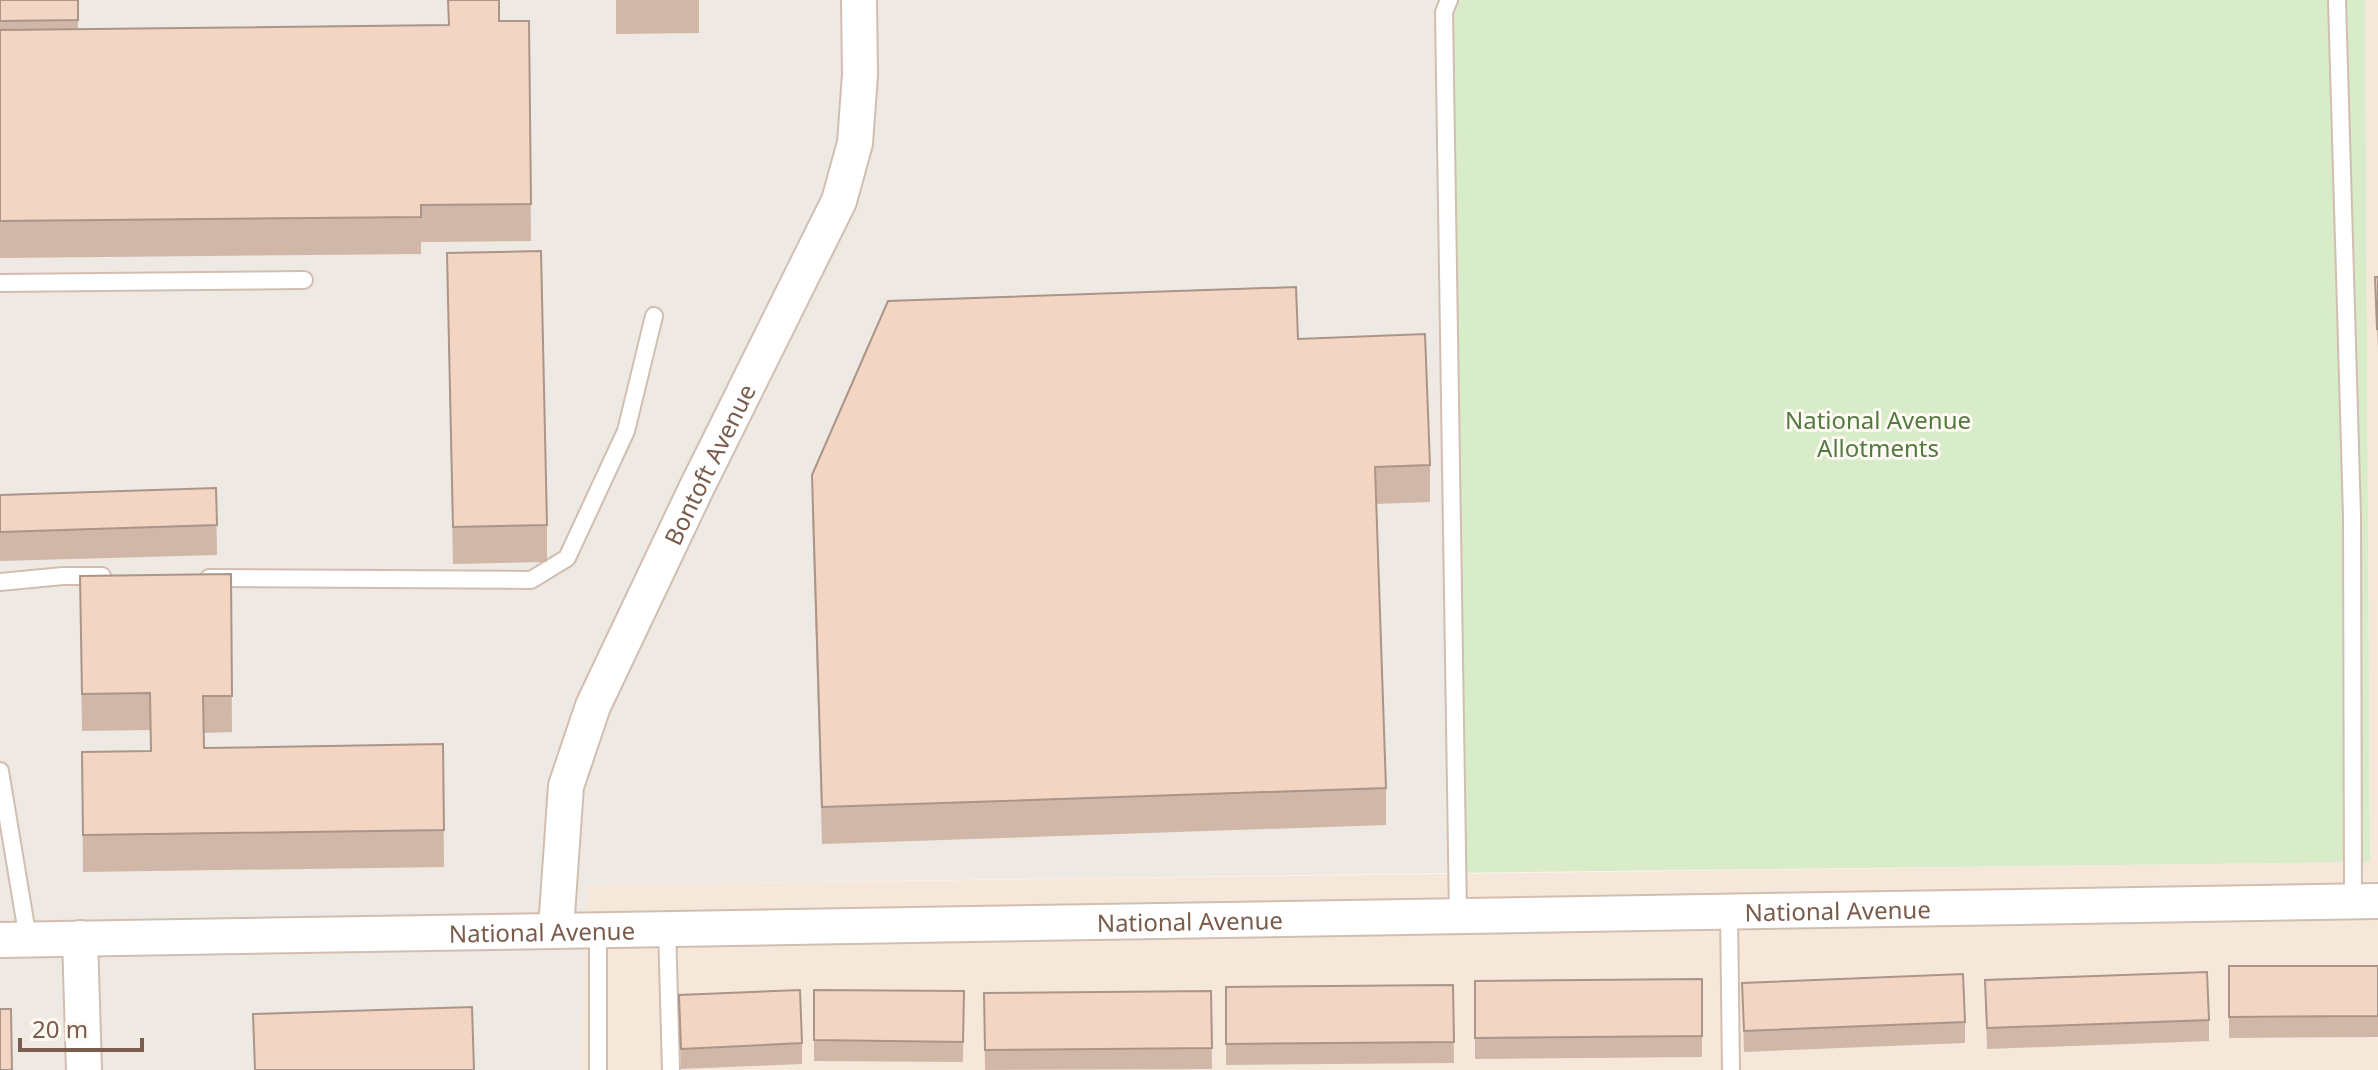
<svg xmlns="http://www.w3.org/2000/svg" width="2378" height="1070" viewBox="0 0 2378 1070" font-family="'Noto Sans',sans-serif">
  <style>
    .residential { fill: #f5e8da }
    .industrial { fill: #efe9e4 }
    .green { fill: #d8ecc9 }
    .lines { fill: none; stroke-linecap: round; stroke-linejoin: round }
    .service-casing { stroke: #d1beb0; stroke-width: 20 }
    .minor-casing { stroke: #d1beb0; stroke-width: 38 }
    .service { stroke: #fff; stroke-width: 16 }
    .minor { stroke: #fff; stroke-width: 34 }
    .wall { fill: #d1b7a8 }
    .building { fill: #f3d5c3; stroke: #aa9588; stroke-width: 2 }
    .labels { text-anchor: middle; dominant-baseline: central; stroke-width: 6; stroke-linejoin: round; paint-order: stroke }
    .park-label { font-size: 24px; fill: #537a41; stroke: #fffaf3 }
    .street-label { font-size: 24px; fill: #7a5c4d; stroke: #fffaf3 }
  </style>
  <rect width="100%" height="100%" fill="#fdf6ec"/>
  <path class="residential" d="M 2365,0 L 2378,0 L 2378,1070 L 580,1070 L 587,885 L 2370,862 Z"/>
  <path class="industrial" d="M 0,0 L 1437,0 L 1449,873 L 588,885 L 580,1070 L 0,1070 Z"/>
  <path class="green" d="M 1437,0 L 2365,0 L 2370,862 L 1449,873 Z"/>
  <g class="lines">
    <g class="service-casing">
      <path id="service" d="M 1449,0 L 1444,12 L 1458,916
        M 2337,0 L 2352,516 L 2353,902
        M 0,283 L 304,280
        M 209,578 L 531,580 L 567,558 L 626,431 L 654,316
        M 0,582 L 63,576 L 102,576
        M 0,771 L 28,939
        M 1729,911 L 1731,1070
        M 667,927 L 671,1070
        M 598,928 L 598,1070"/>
    </g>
    <g class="minor-casing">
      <g id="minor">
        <path id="s1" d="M 556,929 L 566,786 L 593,706 L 696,489 L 839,201 L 855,143 L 860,75 L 859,0"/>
        <path d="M 80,938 L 84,1070"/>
        <path id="s2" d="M 0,940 L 2378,901"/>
      </g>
    </g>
    <use href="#service" class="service"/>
    <use href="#minor" class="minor"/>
  </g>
  <path class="wall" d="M 0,0 L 78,0 L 78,29 L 448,25 L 448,0 L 499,21 L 529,21 L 531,241 L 421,242 L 421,254 L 0,258 Z
    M 616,0 L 699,0 L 699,33 L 616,34 Z
    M 447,253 L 547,525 L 547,562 L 453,564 Z
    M 2375,277 L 2378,277 L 2378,350 L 2375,298 Z
    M 1298,339 L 1430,465 L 1430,502 L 1376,504 L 1386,788 L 1386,825 L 822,844 L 812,512 L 812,475 Z
    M 216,488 L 217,555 L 0,561 L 0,495 Z
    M 231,574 L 232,732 L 203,733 L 204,748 L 443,744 L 444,867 L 83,872 L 82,752 L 151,751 L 150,730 L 82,731 L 80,576 Z
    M 2229,966 L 2378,966 L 2378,1037 L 2229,1038 Z
    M 1702,979 L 1702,1057 L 1475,1059 L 1475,981 Z
    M 1985,980 L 2209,1020 L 2209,1041 L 1987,1049 Z
    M 1742,983 L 1965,1022 L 1965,1043 L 1744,1052 Z
    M 1453,985 L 1454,1063 L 1226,1065 L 1226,987 Z
    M 814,990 L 964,991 L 963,1062 L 814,1061 Z
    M 1211,991 L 1212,1069 L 985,1070 L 984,993 Z
    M 679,995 L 802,1043 L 802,1064 L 681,1069 Z"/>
  <path class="building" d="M 0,0 L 78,0 L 78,20 L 0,21 Z
    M 448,0 L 499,0 L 499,21 L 529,21 L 531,204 L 421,205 L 421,217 L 0,221 L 0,30 L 449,25 Z
    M 541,251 L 547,525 L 453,527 L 447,253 Z
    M 2375,277 L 2378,277 L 2378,329 L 2377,329 Z
    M 1296,287 L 1298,339 L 1425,334 L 1430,465 L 1375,467 L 1386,788 L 822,807 L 812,475 L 888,301 Z
    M 216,488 L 217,525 L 0,532 L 0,495 Z
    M 231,574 L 232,696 L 203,696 L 204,748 L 443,744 L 444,830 L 83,835 L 82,752 L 151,751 L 150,693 L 82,694 L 80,576 Z
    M 2229,966 L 2378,966 L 2378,1016 L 2229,1017 Z
    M 2207,972 L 2209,1020 L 1987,1028 L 1985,980 Z
    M 1963,974 L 1965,1022 L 1744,1031 L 1742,983 Z
    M 1702,979 L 1702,1036 L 1475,1038 L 1475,981 Z
    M 1453,985 L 1454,1042 L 1226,1044 L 1226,987 Z
    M 800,990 L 802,1043 L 681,1049 L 679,995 Z
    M 814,990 L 964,991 L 963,1042 L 814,1040 Z
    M 1211,991 L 1212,1048 L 985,1050 L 984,993 Z
    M 472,1007 L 474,1070 L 255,1070 L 253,1014 Z
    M 0,1009 L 11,1009 L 12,1070 L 0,1070 Z"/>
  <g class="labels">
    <g class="park-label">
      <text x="1878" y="419">National Avenue<tspan x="1878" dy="28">Allotments</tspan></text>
    </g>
    <g class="street-label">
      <text stroke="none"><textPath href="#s1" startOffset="496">Bontoft Avenue</textPath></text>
      <text stroke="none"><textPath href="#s2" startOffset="1838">National Avenue</textPath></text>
      <text stroke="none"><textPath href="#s2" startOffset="1190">National Avenue</textPath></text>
      <text stroke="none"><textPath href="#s2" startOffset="542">National Avenue</textPath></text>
    </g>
  </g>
  <path d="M20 1038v12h122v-12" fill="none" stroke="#7a5c4d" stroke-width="4"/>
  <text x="32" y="1038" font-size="24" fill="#7a5c4d" stroke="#fffaf3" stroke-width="6" paint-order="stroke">20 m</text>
</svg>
